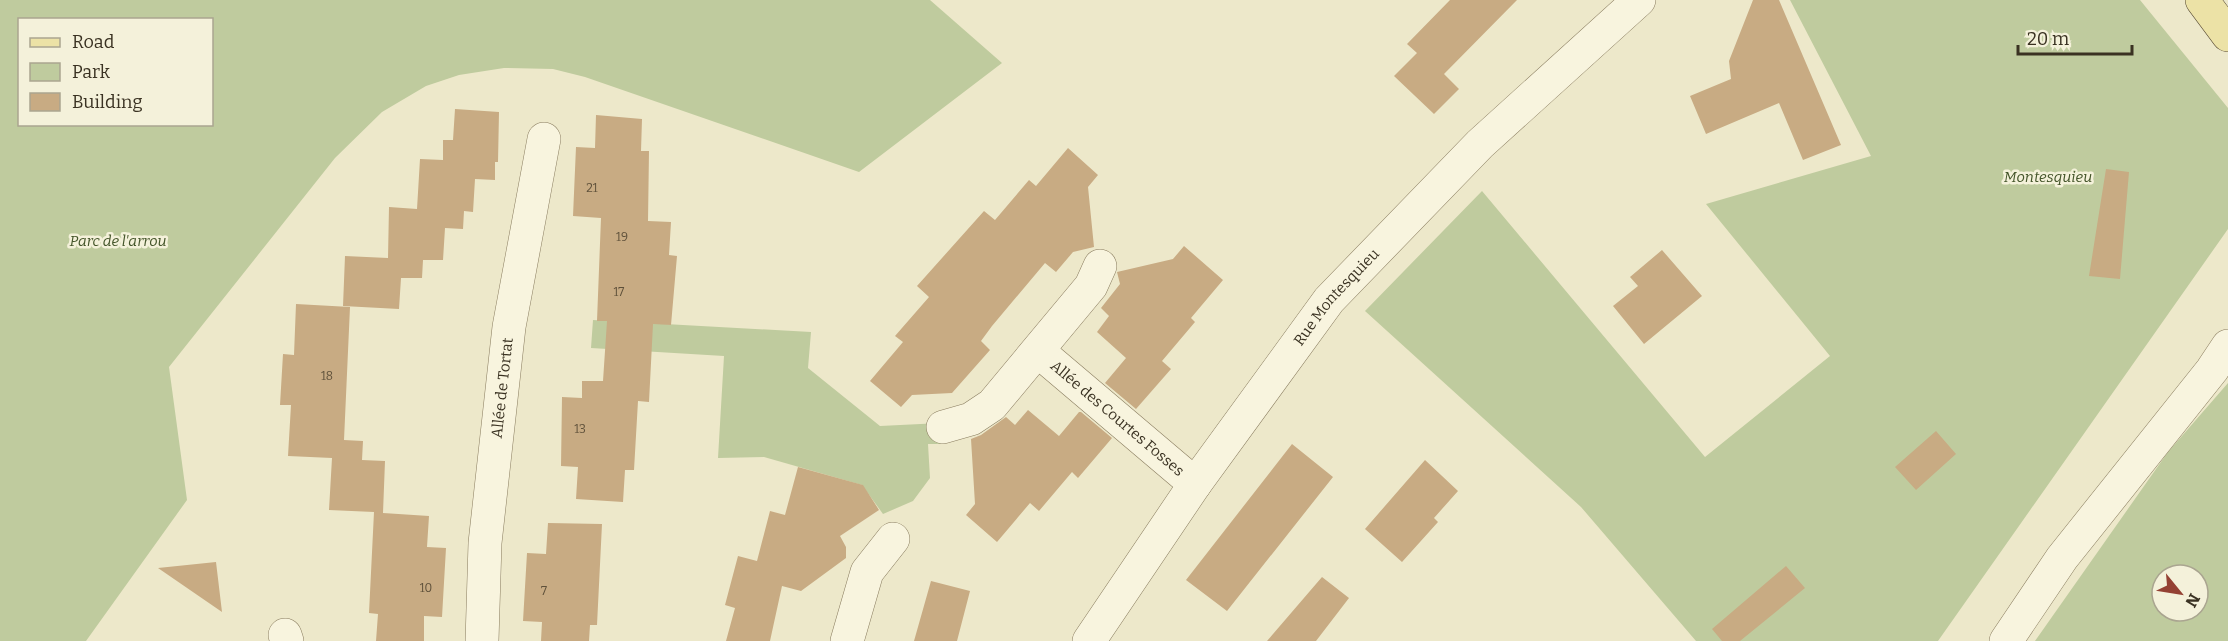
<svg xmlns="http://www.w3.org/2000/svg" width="2228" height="641" viewBox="0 0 2228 641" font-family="Bitter,serif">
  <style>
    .green { fill: #bfcb9e; fill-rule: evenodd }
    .building { fill: #c8ab83 }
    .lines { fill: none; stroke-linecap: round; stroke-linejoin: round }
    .minor-casing { stroke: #897c5f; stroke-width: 34 }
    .major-casing { stroke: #574a33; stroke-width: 34 }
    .minor { stroke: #f8f4de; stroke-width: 33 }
    .major { stroke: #ece2a6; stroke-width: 33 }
    .labels { text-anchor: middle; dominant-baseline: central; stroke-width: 5; stroke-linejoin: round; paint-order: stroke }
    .number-label { font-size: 12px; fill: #5e503a }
    .park-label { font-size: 15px; font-style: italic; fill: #44552a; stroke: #f4f1da }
    .street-label { font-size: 15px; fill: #3a3222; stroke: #f4f1da }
  </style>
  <rect width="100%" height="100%" fill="#ede8ca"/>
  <path class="green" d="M 0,0 L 930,0 L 1002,63 L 859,172 L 585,77 L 553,69 L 504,68 L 459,75 L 426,86 L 382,112 L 335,158 L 169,367 L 187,500 L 86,641 L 0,641 ZM 20,20 L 212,20 L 212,124 L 20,124 Z
    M 1790,0 L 2140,0 L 2228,108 L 2228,229 L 1938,641 L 1696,641 L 1581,507 L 1365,311 L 1482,191 L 1705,457 L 1830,356 L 1706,204 L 1871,156 Z
    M 593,320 L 811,332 L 808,368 L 880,426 L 941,423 L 941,444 L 928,444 L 930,478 L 913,501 L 883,514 L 862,485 L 764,457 L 718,458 L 724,356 L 591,348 Z
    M 2228,383 L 2228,641 L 2035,641 L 2168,452 ZM 2162,575 L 2198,575 L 2198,611 L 2162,611 Z"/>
  <path class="building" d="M 1450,0 L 1517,0 L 1444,74 L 1459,89 L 1434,114 L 1394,76 L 1417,53 L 1407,44 Z
    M 1753,0 L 1779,0 L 1841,145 L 1803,160 L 1779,103 L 1706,134 L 1690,96 L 1731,79 L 1729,61 Z
    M 455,109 L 499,112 L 498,162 L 495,162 L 495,180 L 475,179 L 473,212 L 464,211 L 463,229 L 445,228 L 443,260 L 423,260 L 422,278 L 401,278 L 399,309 L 343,306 L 345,256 L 388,258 L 389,207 L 417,209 L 420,159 L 443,160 L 443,140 L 453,140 Z
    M 596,115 L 642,119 L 641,151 L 649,151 L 648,221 L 671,222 L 669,255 L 677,256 L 671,325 L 653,324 L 649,402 L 638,401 L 634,470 L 625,470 L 623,502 L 576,499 L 578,467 L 561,466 L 562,397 L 582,398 L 582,381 L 603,381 L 607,321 L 597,321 L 601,218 L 573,216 L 576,147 L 595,148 Z
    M 1068,148 L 1098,175 L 1088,187 L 1094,247 L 1073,252 L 1056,272 L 1045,263 L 992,326 L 981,341 L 990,350 L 952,393 L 912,395 L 901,407 L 870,381 L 903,342 L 895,336 L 929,297 L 917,286 L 984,211 L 995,220 L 1029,180 L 1036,186 Z
    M 2106,169 L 2129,172 L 2120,279 L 2089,276 Z
    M 1184,246 L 1223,280 L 1191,318 L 1195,322 L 1162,361 L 1171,369 L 1136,409 L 1105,383 L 1126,358 L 1097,332 L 1109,316 L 1101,308 L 1120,284 L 1117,272 L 1173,259 Z
    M 1662,250 L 1702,296 L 1644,344 L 1613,306 L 1638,286 L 1630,277 Z
    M 296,304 L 350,307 L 344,440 L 363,441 L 362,460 L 385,461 L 383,513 L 429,516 L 427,547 L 446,548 L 442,617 L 424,616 L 424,641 L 376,641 L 378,614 L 369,613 L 374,512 L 329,510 L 332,458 L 288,456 L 291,405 L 280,405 L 283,354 L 294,355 Z
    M 1028,410 L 1059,436 L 1079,412 L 1081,412 L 1112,438 L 1078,478 L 1072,472 L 1039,511 L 1030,503 L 997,542 L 966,515 L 975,504 L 971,439 L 981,435 L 1006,417 L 1015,425 Z
    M 1936,431 L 1956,454 L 1916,490 L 1895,467 Z
    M 1292,444 L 1333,477 L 1227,611 L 1186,580 Z
    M 1425,460 L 1458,491 L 1434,518 L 1438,522 L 1402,562 L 1365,529 Z
    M 798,467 L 863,485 L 879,510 L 840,536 L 846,547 L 846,558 L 801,591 L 782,586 L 770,641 L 726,641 L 735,608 L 725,605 L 738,556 L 757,561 L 770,511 L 785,515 Z
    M 548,523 L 602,524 L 597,625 L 590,625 L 589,641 L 541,641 L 542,622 L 523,621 L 527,553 L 546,554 Z
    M 216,562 L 222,612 L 158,568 Z
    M 1786,566 L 1805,588 L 1740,641 L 1722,641 L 1712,629 Z
    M 1322,577 L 1349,598 L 1316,641 L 1267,641 Z
    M 931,581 L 970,591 L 957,641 L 914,641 Z"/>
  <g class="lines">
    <g class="minor-casing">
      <g id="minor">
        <path id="s1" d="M 1038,351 L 1195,484"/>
        <path d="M 943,427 L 971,419 L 992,405 L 1091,286 L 1100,266"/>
        <path d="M 285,635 L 287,641"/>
        <path id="s2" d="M 482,641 L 485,543 L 509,327 L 544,139"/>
        <path d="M 847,641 L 867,572 L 893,539"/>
        <path id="s3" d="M 1089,641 L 1195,484 L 1329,300 L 1480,144 L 1639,0"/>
        <path d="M 2006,641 L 2062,558 L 2212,370 L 2228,346"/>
      </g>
    </g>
    <g class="major-casing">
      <path id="major" d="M 2202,0 L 2228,35"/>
    </g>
    <use href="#minor" class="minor"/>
    <use href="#major" class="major"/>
  </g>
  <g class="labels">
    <g class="number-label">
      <text x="592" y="188">21</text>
      <text x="622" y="237">19</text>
      <text x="619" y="292">17</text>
      <text x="327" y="376">18</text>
      <text x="580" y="429">13</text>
      <text x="426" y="588">10</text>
      <text x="544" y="591">7</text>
    </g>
    <g class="park-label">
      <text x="2048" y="177">Montesquieu</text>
      <text x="118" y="241">Parc de l'arrou</text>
    </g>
    <g class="street-label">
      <text stroke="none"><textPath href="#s3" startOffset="424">Rue Montesquieu</textPath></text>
      <text stroke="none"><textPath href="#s2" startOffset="254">Allée de Tortat</textPath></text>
      <text stroke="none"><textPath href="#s1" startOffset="104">Allée des Courtes Fosses</textPath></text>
    </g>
  </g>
  <rect x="18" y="18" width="195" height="108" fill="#f4f1da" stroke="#aaa590" stroke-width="1.5"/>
  <rect x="30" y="38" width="30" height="9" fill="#ece2a6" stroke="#aaa590" stroke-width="1.5"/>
  <text x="72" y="48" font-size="18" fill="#3a3222">Road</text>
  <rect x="30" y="63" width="30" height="18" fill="#bfcb9e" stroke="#aaa590" stroke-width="1.5"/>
  <text x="72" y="78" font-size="18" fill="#3a3222">Park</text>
  <rect x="30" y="93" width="30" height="18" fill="#c8ab83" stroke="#aaa590" stroke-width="1.5"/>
  <text x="72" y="108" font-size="18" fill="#3a3222">Building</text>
  <g transform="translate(2180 593) rotate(120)"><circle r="28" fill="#f4f1da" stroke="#aaa590" stroke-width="1.5"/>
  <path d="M0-4.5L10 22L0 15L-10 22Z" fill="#944133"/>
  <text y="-9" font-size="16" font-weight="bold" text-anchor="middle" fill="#3a3222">N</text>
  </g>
  <path d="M2018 45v9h114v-9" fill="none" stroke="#3a3222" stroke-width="3"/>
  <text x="2027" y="45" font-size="18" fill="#3a3222" stroke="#f4f1da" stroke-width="4.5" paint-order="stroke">20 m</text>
</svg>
